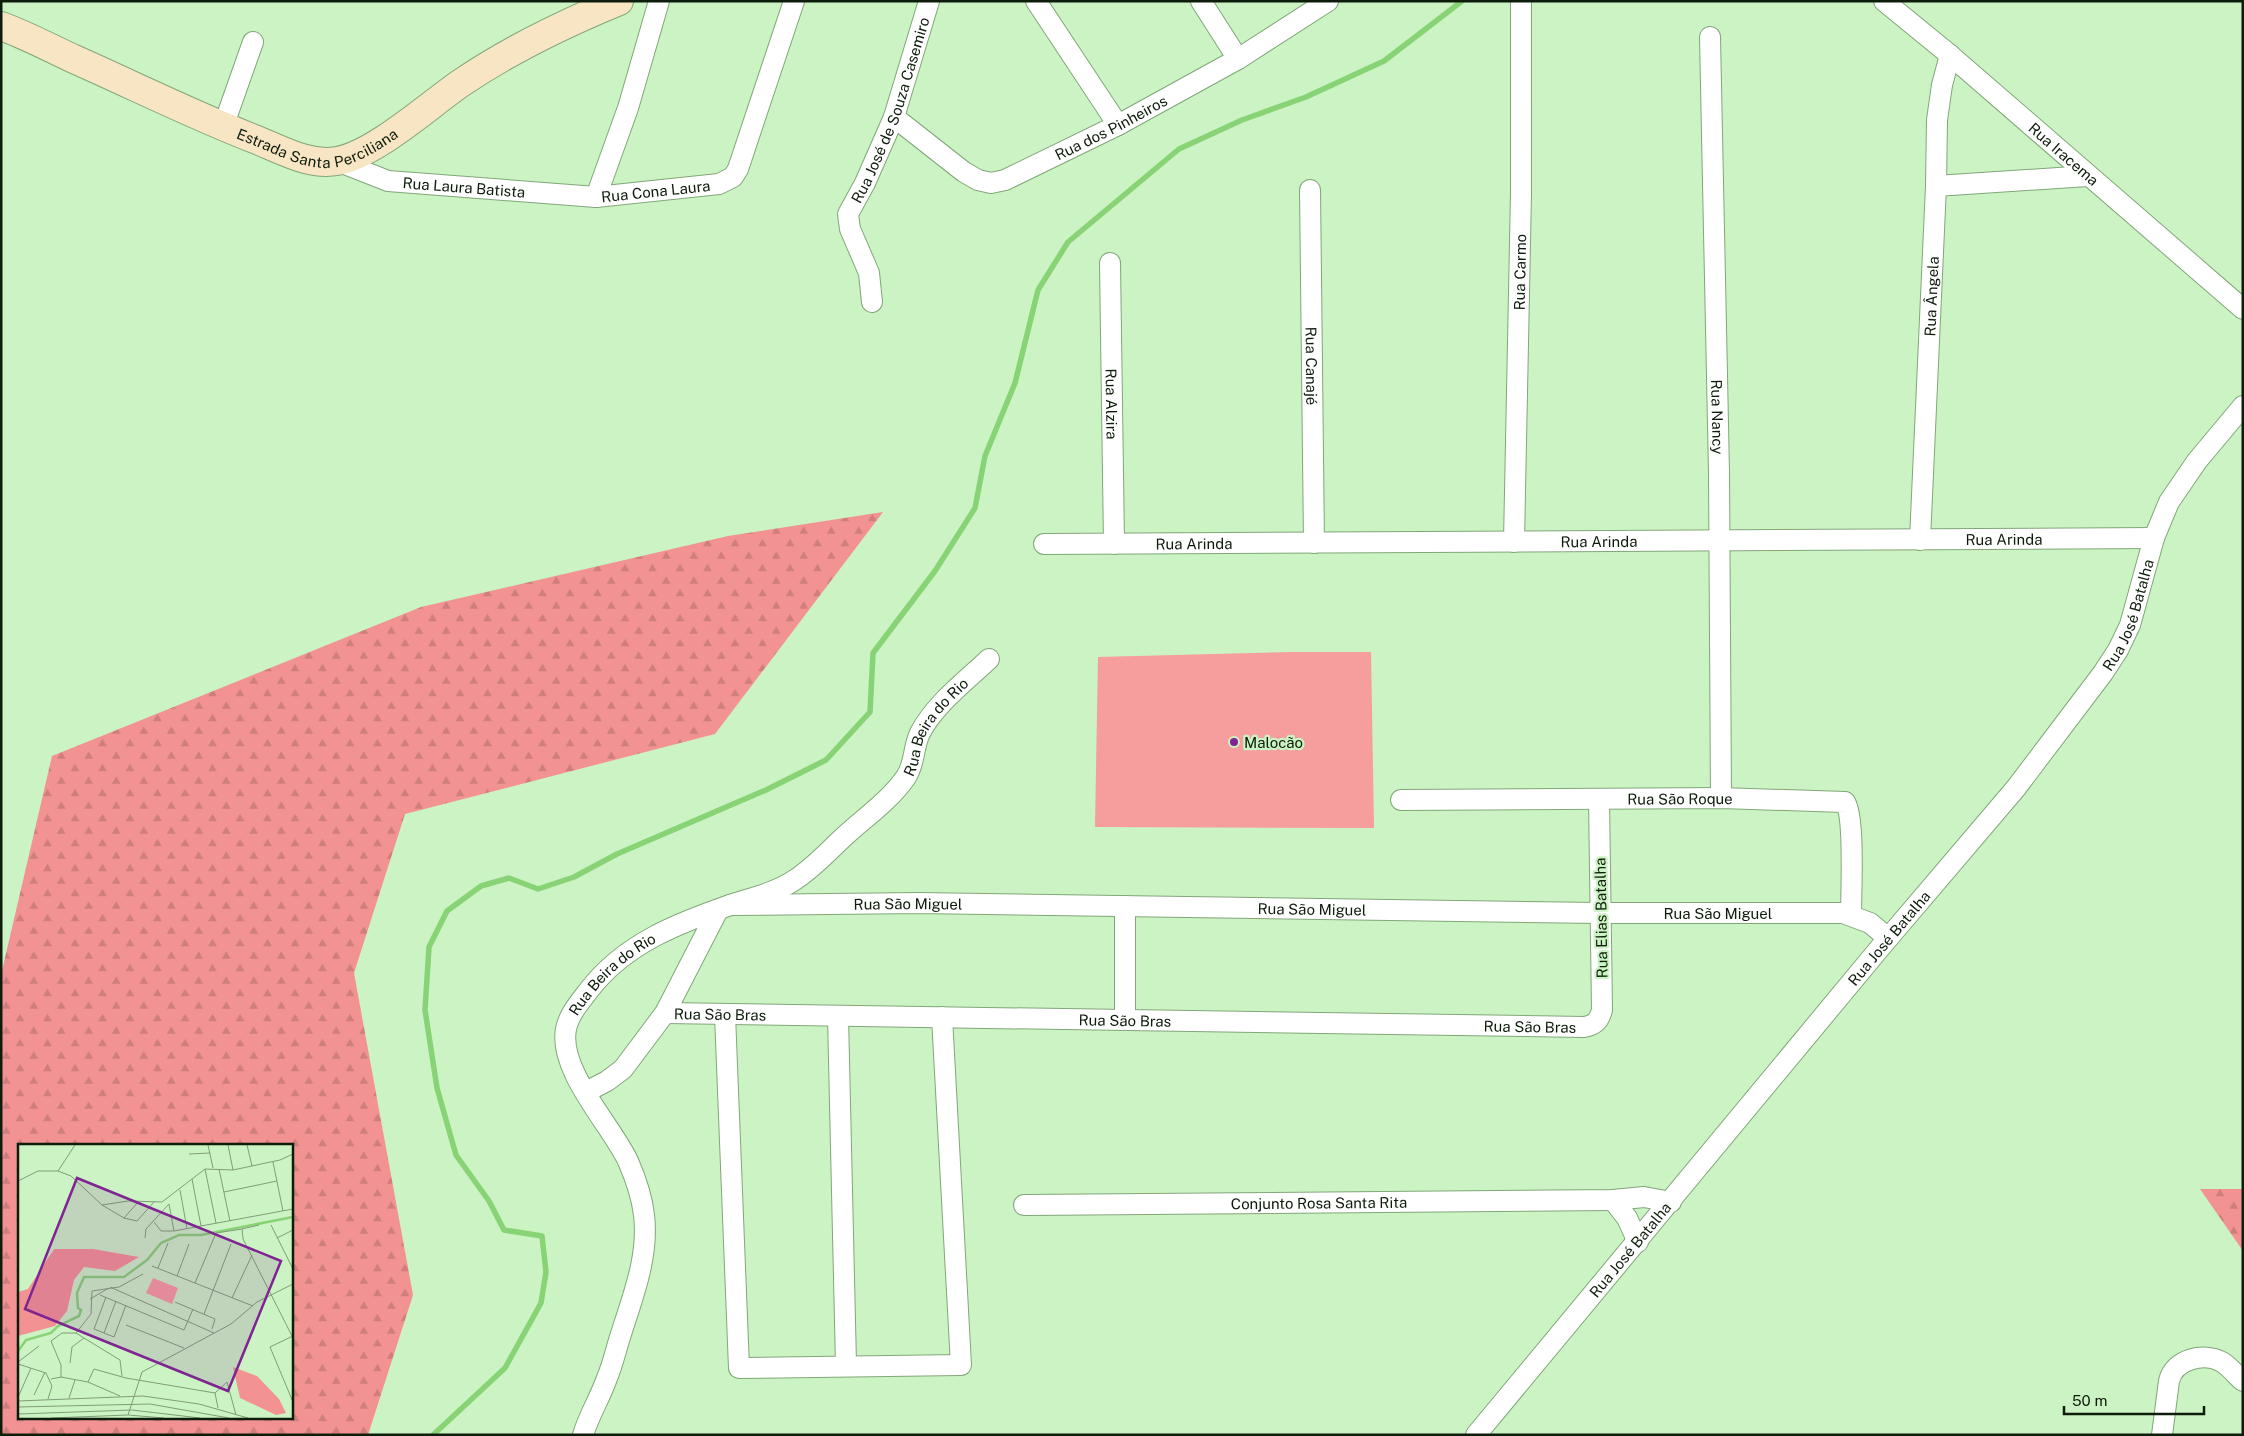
<svg xmlns="http://www.w3.org/2000/svg" width="2244" height="1436" viewBox="0 0 2244 1436" font-family="'Public Sans',sans-serif">
  <style>
    .green { fill: #f69d9d }
    .forest { fill: url(#forest-firs); fill-rule: evenodd }
    .lines { fill: none; stroke-linecap: round; stroke-linejoin: round }
    .stream { stroke: #87d375; stroke-width: 5.5 }
    .street-casing { stroke: #82a67a; stroke-width: 22 }
    .secondary-casing { stroke: #82a67a; stroke-width: 30 }
    .street { stroke: #fff; stroke-width: 20 }
    .secondary { stroke: #f7e5c4; stroke-width: 28 }
    .poi-dot { fill: #7f2592; stroke: #ccf3c3; stroke-width: 2 }
    .labels { text-anchor: middle; dominant-baseline: central; stroke-width: 4.5; stroke-linejoin: round; paint-order: stroke }
    .street-label { font-size: 15px; fill: #0e1c0b; stroke: #ccf3c3 }
    .poi-label { font-size: 15px; fill: #0e1c0b; stroke: #ccf3c3; text-anchor: start }
    .inset-river { fill: none; stroke: #87d375; stroke-width: 2.5 }
    .inset-road { fill: none; stroke: #809d79; stroke-width: 1 }
    .view { fill: #7f2592; fill-opacity: 0.15; stroke: #7f2592; stroke-width: 2.5 }
    .inset-edge { fill: none; stroke: #0e1c0b; stroke-width: 2.5 }
  </style>
  <defs>
    <pattern id="forest-firs" width="22" height="20" patternUnits="userSpaceOnUse" patternTransform="scale(1.25)"><rect width="22" height="20" fill="#f39292"/><path d="M5 1l3.5 6h-7zM16 11l3.5 6h-7z" fill="#cf7d7d"/></pattern>
  </defs>
  <rect width="100%" height="100%" fill="#ccf3c3"/>
  <path class="green" d="M 1294,652 L 1371,652 L 1374,828 L 1095,827 L 1098,657 Z"/>
  <path class="forest" d="M 883,512 L 715,734 L 405,814 L 354,973 L 413,1295 L 368,1435 L 1,1435 L 1,975 L 52,756 L 421,607 L 728,536 ZM 19,1145 L 291,1145 L 291,1417 L 19,1417 Z
    M 2200,1189 L 2243,1189 L 2243,1251 Z"/>
  <g class="lines">
    <path class="stream" d="M 433,1435 L 505,1368 L 541,1303 L 546,1272 L 542,1236 L 504,1230 L 489,1201 L 456,1155 L 437,1088 L 425,1010 L 429,947 L 447,911 L 481,886 L 509,878 L 538,889 L 574,877 L 617,854 L 766,790 L 826,760 L 870,712 L 873,653 L 935,571 L 975,508 L 985,456 L 1015,383 L 1038,290 L 1068,242 L 1179,149 L 1242,120 L 1306,97 L 1384,61 L 1462,1"/>
    <g class="street-casing">
      <g id="street">
        <path id="s1" d="M 659,1 L 628,108 L 596,197 L 719,184 L 733,177 L 738,169 L 794,1"/>
        <path d="M 1036,1 L 1118,125"/>
        <path d="M 1201,1 L 1238,59"/>
        <path id="s2" d="M 1884,1 L 1950,55 L 2243,309"/>
        <path id="s3" d="M 1710,37 L 1719,472 L 1721,798"/>
        <path id="s4" d="M 894,117 L 964,172 L 978,180 L 991,183 L 1005,180 L 1118,125 L 1238,59 L 1328,1"/>
        <path d="M 223,127 L 253,42"/>
        <path id="s5" d="M 337,161 L 388,181 L 596,197"/>
        <path d="M 1936,186 L 2088,176"/>
        <path id="s6" d="M 1310,190 L 1314,543"/>
        <path id="s7" d="M 1110,263 L 1114,544"/>
        <path id="s8" d="M 872,302 L 869,273 L 850,229 L 848,214 L 865,183 L 894,117 L 929,1"/>
        <path id="s9" d="M 1920,540 L 1936,186 L 1937,120 L 1942,85 L 1950,55"/>
        <path id="s10" d="M 1514,542 L 1521,193 L 1521,1"/>
        <path id="s11" d="M 1044,544 L 2154,538"/>
        <path id="s12" d="M 1401,800 L 1721,798 L 1845,802 C 1855,816 1851,893 1851,915"/>
        <path id="s13" d="M 730,905 L 919,903 L 1600,913 L 1843,913 L 1870,923 L 1888,938"/>
        <path id="s14" d="M 665,1013 L 1584,1027 C 1595,1025 1599,1021 1602,1010 L 1599,799"/>
        <path d="M 725,1015 L 739,1368 L 961,1365 L 942,1017"/>
        <path d="M 838,1016 L 846,1365"/>
        <path d="M 1125,1019 L 1125,906"/>
        <path d="M 586,1092 L 607,1081 L 623,1069 L 665,1013 L 718,910"/>
        <path d="M 1613,1200 L 1627,1218 L 1638,1242"/>
        <path id="s15" d="M 1024,1205 L 1613,1200 L 1644,1197 L 1671,1202"/>
        <path id="s16" d="M 583,1435 C 589,1415 600,1398 607,1378 C 613,1364 616,1349 621,1334 C 633,1296 649,1256 644,1215 C 642,1197 635,1177 628,1161 C 611,1125 558,1070 566,1029 C 569,1014 580,1002 589,990 C 626,942 681,922 736,903 C 755,897 776,892 793,881 C 814,868 829,850 847,834 C 867,816 891,799 906,777 C 915,764 913,747 920,733 C 935,704 966,681 989,659"/>
        <path id="s17" d="M 1476,1435 L 1879,949 L 2016,788 L 2103,673 L 2118,650 L 2130,625 L 2154,538 L 2169,502 L 2197,461 L 2243,406"/>
        <path d="M 2162,1435 L 2169,1381 C 2174,1359 2204,1352 2222,1362 C 2230,1367 2236,1375 2243,1381"/>
      </g>
    </g>
    <g class="secondary-casing">
      <g id="secondary">
        <path id="s18" d="M 1,26 C 26,35 50,48 74,59 C 135,86 195,116 257,140 C 282,150 309,166 337,161 C 374,155 429,105 461,83 C 511,49 563,24 619,1"/>
      </g>
    </g>
    <use href="#street" class="street"/>
    <use href="#secondary" class="secondary"/>
  </g>
  <circle class="poi-dot" cx="1234" cy="742" r="5"/>
  <g class="labels">
    <g class="street-label">
      <text stroke="none"><textPath href="#s8" startOffset="205">Rua José de Souza Casemiro</textPath></text>
      <text stroke="none"><textPath href="#s4" startOffset="251">Rua dos Pinheiros</textPath></text>
      <text stroke="none"><textPath href="#s18" startOffset="345">Estrada Santa Perciliana</textPath></text>
      <text stroke="none"><textPath href="#s2" startOffset="236">Rua Iracema</textPath></text>
      <text stroke="none"><textPath href="#s5" startOffset="131">Rua Laura Batista</textPath></text>
      <text stroke="none"><textPath href="#s1" startOffset="266">Rua Cona Laura</textPath></text>
      <text stroke="none"><textPath href="#s10" startOffset="270">Rua Carmo</textPath></text>
      <text stroke="none"><textPath href="#s9" startOffset="244">Rua Ângela</textPath></text>
      <text stroke="none"><textPath href="#s6" startOffset="176">Rua Canajé</textPath></text>
      <text stroke="none"><textPath href="#s7" startOffset="141">Rua Alzira</textPath></text>
      <text stroke="none"><textPath href="#s3" startOffset="380">Rua Nancy</textPath></text>
      <text stroke="none"><textPath href="#s11" startOffset="960">Rua Arinda</textPath></text>
      <text stroke="none"><textPath href="#s11" startOffset="555">Rua Arinda</textPath></text>
      <text stroke="none"><textPath href="#s11" startOffset="150">Rua Arinda</textPath></text>
      <text stroke="none"><textPath href="#s17" startOffset="1051">Rua José Batalha</textPath></text>
      <text stroke="none"><textPath href="#s16" startOffset="929">Rua Beira do Rio</textPath></text>
      <text stroke="none"><textPath href="#s12" startOffset="279">Rua São Roque</textPath></text>
      <text stroke="none"><textPath href="#s13" startOffset="178">Rua São Miguel</textPath></text>
      <text stroke="none"><textPath href="#s13" startOffset="582">Rua São Miguel</textPath></text>
      <text stroke="none"><textPath href="#s13" startOffset="988">Rua São Miguel</textPath></text>
      <text transform="translate(1601 918) rotate(-91)">Rua Elias Batalha</text>
      <text stroke="none"><textPath href="#s17" startOffset="646">Rua José Batalha</textPath></text>
      <text stroke="none"><textPath href="#s16" startOffset="509">Rua Beira do Rio</textPath></text>
      <text stroke="none"><textPath href="#s14" startOffset="55">Rua São Bras</textPath></text>
      <text stroke="none"><textPath href="#s14" startOffset="460">Rua São Bras</textPath></text>
      <text stroke="none"><textPath href="#s14" startOffset="865">Rua São Bras</textPath></text>
      <text stroke="none"><textPath href="#s15" startOffset="295">Conjunto Rosa Santa Rita</textPath></text>
      <text stroke="none"><textPath href="#s17" startOffset="241">Rua José Batalha</textPath></text>
    </g>
    <g class="poi-label">
      <text x="1244" y="742">Malocão</text>
    </g>
  </g>
  <g transform="translate(18 1144)">
    <rect width="275" height="275" fill="#ccf3c3"/>
    <path d="M 135,134 L 160,144 L 154,160 L 128,149 Z" fill="#f69d9d"/>
    <path d="M 36,105 L 75,105 L 121,113 L 97,127 L 66,123 L 56,136 L 49,167 L 37,182 L 0,192 L 0,148 L 10,145 ZM 215,223 L 239,232 L 261,255 L 268,269 L 258,271 L 222,254 Z" fill="#f39292"/>
    <path class="inset-river" d="M 0,207 L 8,196 L 33,189 L 40,182 L 61,172 L 63,166 L 60,164 L 59,149 L 66,133 L 106,133 L 129,116 L 143,99 L 161,91 L 183,91 L 275,73"/>
    <path class="inset-road" d="M 190,1 L 195,24M 210,1 L 215,26M 229,1 L 234,22M 171,10 L 192,9M 255,18 L 265,67M 187,25 L 198,79M 201,25 L 212,77M 40,27 L 57,1M 174,35 L 183,82M 0,37 L 20,27 L 40,27 L 53,32 L 84,61 L 110,57 L 144,58 L 187,25 L 215,26 L 262,16 L 275,10M 162,46 L 169,85M 206,48 L 259,37M 120,58 L 106,74 L 119,77 L 136,58M 151,60 L 156,87M 84,61 L 106,74M 136,78 L 143,87 L 156,87 L 275,65M 241,81 L 224,85 L 225,95 L 275,194M 253,81 L 275,125M 127,94 L 128,85 L 151,60M 259,94 L 275,86M 134,122 L 235,162M 140,124 L 150,99M 159,132 L 171,100M 177,139 L 198,89 L 224,85M 92,143 L 196,189M 82,151 L 166,186 L 175,165M 88,153 L 76,185 L 96,193 L 108,161M 214,154 L 234,111M 72,155 L 91,144M 157,158 L 197,175 L 194,185M 186,170 L 213,100M 108,181 L 166,204M 58,189 L 73,170 L 74,147 L 101,143 L 125,130M 86,189 L 98,157M 275,192 L 252,203 L 275,258M 66,194 L 102,216 L 104,232M 0,218 L 21,202M 0,220 L 28,229 L 34,242 L 30,255M 43,233 L 43,221 L 33,197 L 44,189 L 58,189 L 66,194 L 54,203 L 52,219M 33,235 L 43,233 L 70,238 L 102,252M 70,238 L 76,225 L 108,234 L 197,249M 1,251 L 13,224M 16,251 L 27,228M 51,254 L 57,236M 0,257 L 125,252 L 181,260 L 230,274M 0,263 L 132,260 L 211,274M 200,264 L 197,249 L 209,238 L 218,271M 0,270 L 114,266 L 182,274M 110,271 L 124,228 L 213,180 L 239,158 L 275,140M 33,274 L 110,271 L 146,274"/>
    <path class="view" d="M 59,34 L 263,117 L 210,247 L 7,165 Z"/>
    <rect width="275" height="275" class="inset-edge"/>
  </g>
  <rect width="2244" height="1436" fill="none" stroke="#0e1c0b" stroke-width="5"/>
  <path d="M2064 1406v8h140v-8" fill="none" stroke="#0e1c0b" stroke-width="2.5"/>
  <text x="2072" y="1406" font-size="15" fill="#0e1c0b" stroke="#ccf3c3" stroke-width="4" paint-order="stroke">50 m</text>
</svg>
